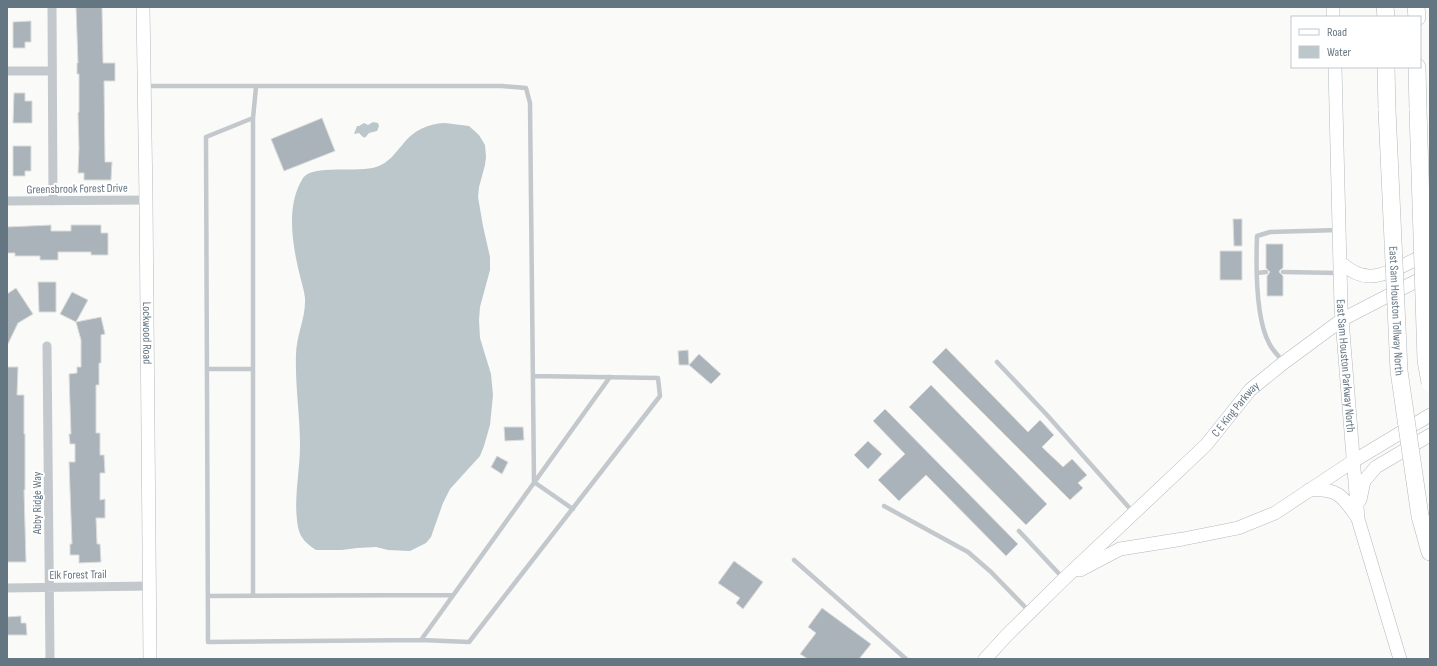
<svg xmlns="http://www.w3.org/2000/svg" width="1437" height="666" viewBox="0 0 1437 666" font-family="'Sofia Sans Condensed',sans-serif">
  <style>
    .water { fill: #bbc7cb }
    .building { fill: #aab3b9; stroke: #dcdcda }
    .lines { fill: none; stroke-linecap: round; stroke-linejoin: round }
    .secondary-casing { stroke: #b3babf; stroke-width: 14 }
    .motorway-casing { stroke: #b4b9bd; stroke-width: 18 }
    .service { stroke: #c3c8cc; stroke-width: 4.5 }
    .minor { stroke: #c3c8cc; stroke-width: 9 }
    .secondary { stroke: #fff; stroke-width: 13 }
    .motorway { stroke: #fff; stroke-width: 17 }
    .motorway-bridge-casing { stroke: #b4b9bd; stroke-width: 18; stroke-linecap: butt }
    .motorway-bridge { stroke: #fff; stroke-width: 17 }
    .labels { text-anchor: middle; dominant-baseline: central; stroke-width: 4; stroke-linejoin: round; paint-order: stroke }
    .street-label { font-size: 12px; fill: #657683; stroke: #fff }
  </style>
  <rect width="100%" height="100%" fill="#fafaf8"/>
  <path class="water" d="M 373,122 L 378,123 L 379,126 L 377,131 L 369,133 C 364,139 365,139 359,133 L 354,134 L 357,126 L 359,126 L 364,123 L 368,125 Z
    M 445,123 L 469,126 L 479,135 L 485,145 L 486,157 L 485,165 L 479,187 L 478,197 L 483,226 L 490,257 L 490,270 L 480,307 L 479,320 L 480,338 L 491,374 L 493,395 L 490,425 L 484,446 L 480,456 L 450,489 L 443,503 L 431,537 L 426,543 L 410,551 L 388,550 L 376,547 L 357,548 L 342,550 L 316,550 C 307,544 300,538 298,527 C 293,500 300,472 300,445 C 300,415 295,385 296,355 C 296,336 306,318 305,298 C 304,289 301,281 299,272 C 292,242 286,205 303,178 C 312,164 360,173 376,167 C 389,163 395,153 403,144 C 414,130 427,124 445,123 Z"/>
  <path class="building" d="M 76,7 L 102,7 L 103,63 L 115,63 L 115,81 L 104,81 L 105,162 L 112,162 L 111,180 L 84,180 L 84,173 L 78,173 L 79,148 L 78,113 L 79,112 L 79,74 L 77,74 L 77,63 L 78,63 Z
    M 31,21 L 31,42 L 25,42 L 25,48 L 13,48 L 13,22 Z
    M 14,93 L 25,93 L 25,101 L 32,101 L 32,123 L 13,123 Z
    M 322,118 L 335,151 L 284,171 L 271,139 Z
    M 13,146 L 31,146 L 31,171 L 25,171 L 25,176 L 13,176 Z
    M 1233,219 L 1242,219 L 1242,246 L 1234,246 Z
    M 51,225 L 51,231 L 71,231 L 71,225 L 101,225 L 101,233 L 108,233 L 108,255 L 91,255 L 91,252 L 58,252 L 58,260 L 40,260 L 40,256 L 15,256 L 15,253 L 7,253 L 7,227 Z
    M 1266,244 L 1283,244 L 1283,268 L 1280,270 L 1279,272 L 1283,276 L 1283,296 L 1267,296 L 1267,276 L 1270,272 L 1266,268 Z
    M 1220,251 L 1242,251 L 1242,280 L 1220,280 Z
    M 38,282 L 56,282 L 56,312 L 39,312 Z
    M 16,288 L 33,314 L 18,323 L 7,346 L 7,294 Z
    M 72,292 L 88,300 L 76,322 L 60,314 Z
    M 101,317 L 105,334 L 101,335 L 101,363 L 99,363 L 99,385 L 96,385 L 96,433 L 100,433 L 100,455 L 104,455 L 105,473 L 100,473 L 100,500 L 105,499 L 105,518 L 96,518 L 97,544 L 100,544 L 101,562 L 79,563 L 79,555 L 70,555 L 70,544 L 72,544 L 69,462 L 75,462 L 75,444 L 70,444 L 69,434 L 71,434 L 69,374 L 77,373 L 77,367 L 81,367 L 81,340 L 76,322 Z
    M 946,348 L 1028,432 L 1040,420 L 1054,435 L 1042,447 L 1063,467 L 1072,459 L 1087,475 L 1078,483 L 1083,488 L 1070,500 L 932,362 Z
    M 688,350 L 689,365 L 679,365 L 678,351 Z
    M 699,354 L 721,374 L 711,384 L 689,365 Z
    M 7,367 L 18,367 L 17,395 L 24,395 L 24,434 L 25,434 L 25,490 L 24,490 L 26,562 L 7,562 Z
    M 931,385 L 1047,504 L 1026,525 L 909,407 Z
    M 885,409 L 1018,544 L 1006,556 L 926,475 L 899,501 L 878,480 L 905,454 L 873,421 Z
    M 504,427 L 523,427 L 524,440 L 505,441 Z
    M 868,441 L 882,454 L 868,469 L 854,455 Z
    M 497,456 L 508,462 L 502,474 L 491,467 Z
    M 734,561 L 763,582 L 743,609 L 736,603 L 740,598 L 718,583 Z
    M 822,608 L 871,644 L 859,659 L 808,659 L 800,654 L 816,633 L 808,627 Z
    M 21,616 L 21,623 L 26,623 L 27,635 L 7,635 L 7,617 Z"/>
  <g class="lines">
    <g class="secondary-casing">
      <g id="secondary">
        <path id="s1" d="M 143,7 L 146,200 L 150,659"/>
        <path d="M 1333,7 L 1333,17"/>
        <path id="s2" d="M 1335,67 L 1341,307 L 1358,519 L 1400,659"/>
        <path d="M 1341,263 C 1349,270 1360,277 1372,276 C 1387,276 1415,259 1430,252"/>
        <path d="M 1309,490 C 1337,488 1342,495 1357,517"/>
        <path d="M 1360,500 L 1364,481 L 1376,467 L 1430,435"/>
        <path d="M 1080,570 L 1120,549 L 1183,539 L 1238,528 L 1275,513 L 1352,462 L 1430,415"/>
        <path id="s3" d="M 985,659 L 1007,635 L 1066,577 L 1206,445 L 1250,390 L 1282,364 L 1343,319 L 1430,274"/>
      </g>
    </g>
    <g class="motorway-casing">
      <path id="motorway" d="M 1385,7 L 1386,17
        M 1416,7 L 1417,17
        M 1386,67 L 1387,110
        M 1417,67 L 1418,110
        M 1420,516 L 1430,552"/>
    </g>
    <path class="service" d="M 145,86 L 502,86 L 526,88 L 530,103 L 534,482 L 573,509
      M 256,87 L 253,118 L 206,137 L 208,642 L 421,640 L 610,377
      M 253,118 L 253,595
      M 1283,272 L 1339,273
      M 1257,273 L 1266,272
      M 997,362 L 1047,415 L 1133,512
      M 1283,362 C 1279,356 1272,350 1269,343 C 1255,317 1256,264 1257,236 L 1270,232 L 1338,230
      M 207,369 L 253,369
      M 884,506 L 968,552 L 991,572 L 1029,611
      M 1019,531 L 1063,578
      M 794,560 L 906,659
      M 208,596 L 453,595
      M 421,640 L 469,642 L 660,396 L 658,378 L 533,376"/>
    <path class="minor" d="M 52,7 L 53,201
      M 7,71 L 52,71
      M 7,201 L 146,200
      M 47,346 L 50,659
      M 7,588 L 150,586"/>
    <use href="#secondary" class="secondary"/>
    <use href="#motorway" class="motorway"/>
    <g class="motorway-bridge-casing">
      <g id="motorway-bridge">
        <path id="s4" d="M 1387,110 L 1399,371 L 1420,516"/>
        <path d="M 1418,110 L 1426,360 L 1430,383"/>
      </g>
    </g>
    <use href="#motorway-bridge" class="motorway-bridge"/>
  </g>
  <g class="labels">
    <g class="street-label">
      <text transform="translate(77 189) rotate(-1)">Greensbrook Forest Drive</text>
      <text stroke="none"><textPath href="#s4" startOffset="201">East Sam Houston Tollway North</textPath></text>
      <text stroke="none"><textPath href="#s1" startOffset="326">Lockwood Road</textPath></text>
      <text stroke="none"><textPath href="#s2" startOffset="299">East Sam Houston Parkway North</textPath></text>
      <text stroke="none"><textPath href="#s3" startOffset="354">C E King Parkway</textPath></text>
      <text transform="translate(37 503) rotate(-90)">Abby Ridge Way</text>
      <text transform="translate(78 575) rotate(-1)">Elk Forest Trail</text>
    </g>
  </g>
  <rect width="1437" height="666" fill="none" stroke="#657683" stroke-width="16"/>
  <rect x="1291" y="16" width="130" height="52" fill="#ffffff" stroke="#c1c8cd"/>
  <rect x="1299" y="29" width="20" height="6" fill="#ffffff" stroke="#c1c8cd"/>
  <text x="1327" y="36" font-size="12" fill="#657683">Road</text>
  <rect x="1299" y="46" width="20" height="12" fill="#bbc7cb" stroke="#c1c8cd"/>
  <text x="1327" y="56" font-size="12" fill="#657683">Water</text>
</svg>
